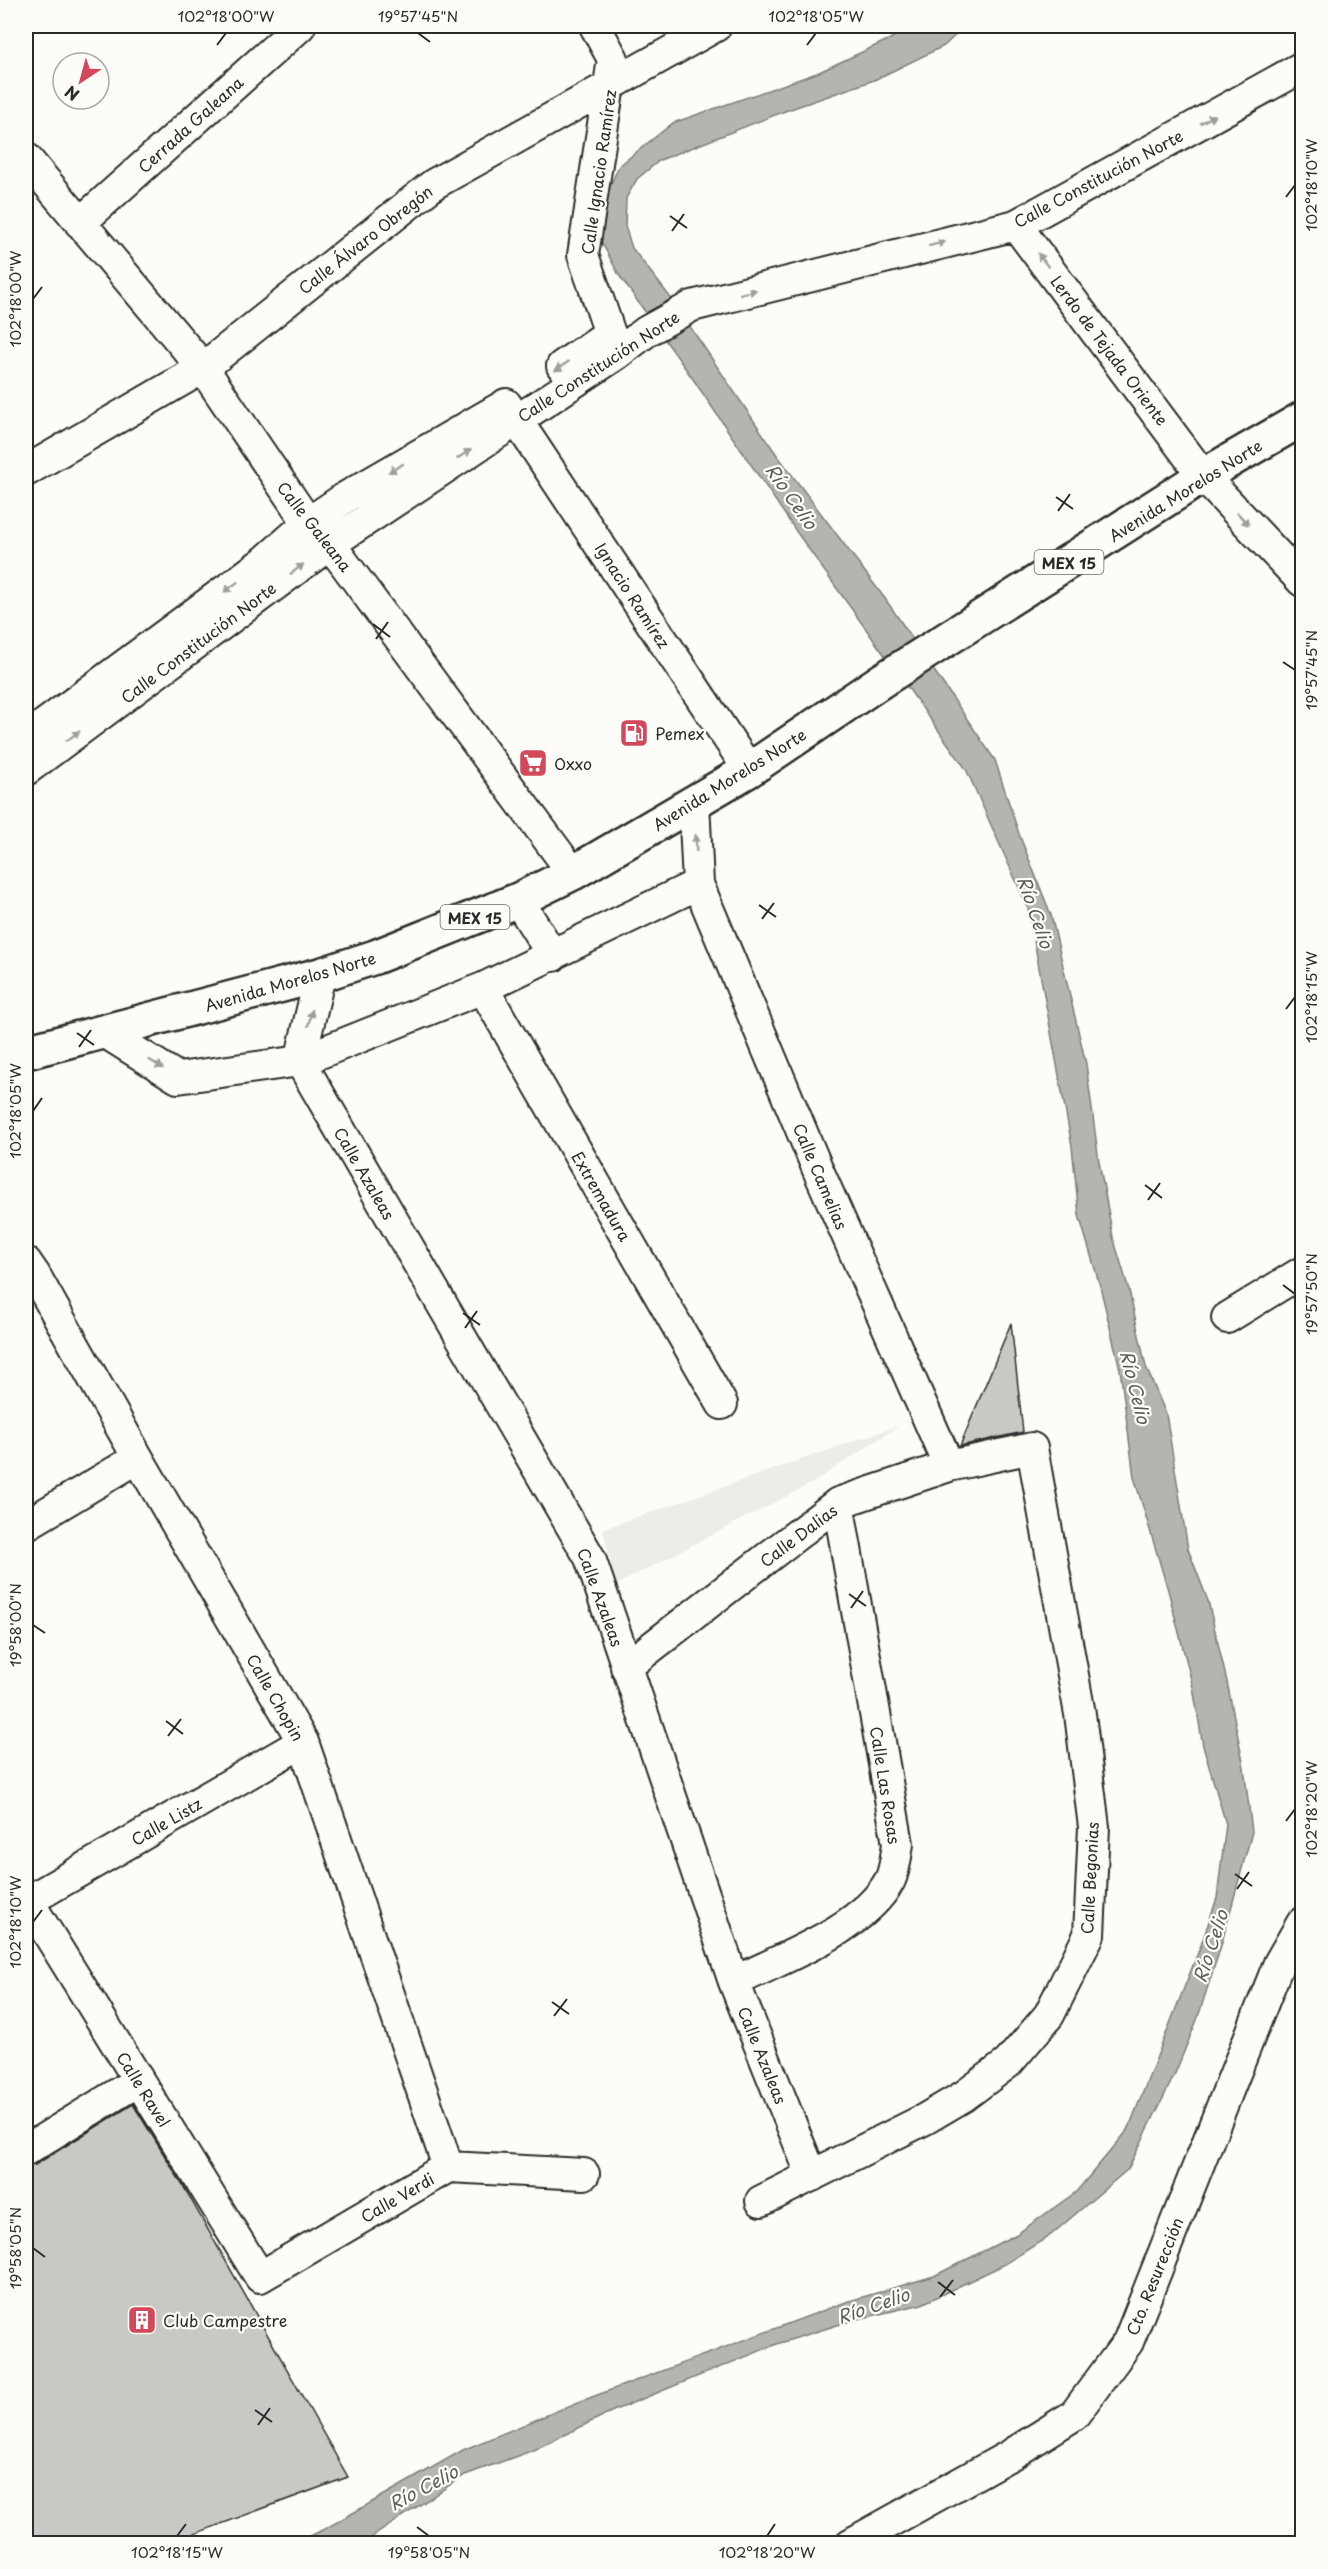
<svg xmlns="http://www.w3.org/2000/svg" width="1328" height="2569" viewBox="0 0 1328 2569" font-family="'Playpen Sans',sans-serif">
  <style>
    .built { fill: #edece8 }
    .water { fill: #b5b4b1; stroke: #7e7d7b; stroke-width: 1.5 }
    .building { fill: #c9c8c4; stroke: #2b2b2b; stroke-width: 1.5 }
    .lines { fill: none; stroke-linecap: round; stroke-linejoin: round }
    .minor-casing { stroke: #2b2b2b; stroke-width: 34 }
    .major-casing { stroke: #2b2b2b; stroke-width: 38 }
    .minor { stroke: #fdfcf7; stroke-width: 30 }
    .major { stroke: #fdfcf7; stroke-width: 33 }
    .oneway { fill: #9e9e9b }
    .ticks { fill: none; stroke: #2b2b2b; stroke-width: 2 }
    .labels { text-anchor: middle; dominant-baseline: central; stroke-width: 4.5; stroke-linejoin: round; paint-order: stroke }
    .shield { fill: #fdfcf7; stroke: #6a6a68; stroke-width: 1.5 }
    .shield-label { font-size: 15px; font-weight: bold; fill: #2b2b2b }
    .street-label { font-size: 16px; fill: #2b2b2b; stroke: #fdfcf7 }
    .poi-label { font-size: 16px; fill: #2b2b2b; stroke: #fdfcf7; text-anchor: start }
    .water-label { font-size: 18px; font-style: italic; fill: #5b5b5a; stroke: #fdfcf7 }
    .neatline { fill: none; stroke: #2b2b2b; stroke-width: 2 }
    .ticks-label { font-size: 15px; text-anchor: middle; fill: #2b2b2b }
  </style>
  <rect width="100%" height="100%" fill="#fdfcf7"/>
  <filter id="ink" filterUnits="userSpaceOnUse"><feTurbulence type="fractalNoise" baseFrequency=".0167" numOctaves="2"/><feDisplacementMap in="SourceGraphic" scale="12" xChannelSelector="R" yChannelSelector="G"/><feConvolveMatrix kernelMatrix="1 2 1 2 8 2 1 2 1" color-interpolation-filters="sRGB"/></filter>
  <g filter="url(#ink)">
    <path class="built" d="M 900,1425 L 814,1482 L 616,1585 L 603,1529 Z"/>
    <path class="water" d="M 911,26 L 965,26 L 944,46 L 874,80 L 785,111 L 660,160 L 637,179 L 626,198 L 625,226 L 632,248 L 670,297 L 777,455 L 886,600 L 995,760 L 1019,834 L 1051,915 L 1086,1064 L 1099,1162 L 1113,1237 L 1129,1290 L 1146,1367 L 1166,1414 L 1188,1549 L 1208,1601 L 1227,1682 L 1244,1767 L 1252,1832 L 1220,1949 L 1197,2020 L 1174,2076 L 1128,2169 L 1051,2235 L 1005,2264 L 922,2304 L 850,2321 L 777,2344 L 615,2410 L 531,2451 L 465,2475 L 363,2543 L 295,2544 L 332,2525 L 463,2450 L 576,2403 L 846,2302 L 934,2276 L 1017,2234 L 1076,2192 L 1128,2130 L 1201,1945 L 1217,1898 L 1226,1824 L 1203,1746 L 1193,1687 L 1168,1590 L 1134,1477 L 1120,1369 L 1100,1286 L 1079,1215 L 1072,1146 L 1028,908 L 966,769 L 798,534 L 693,379 L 619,275 L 601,241 L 601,206 L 619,166 L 673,123 L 817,73 L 890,39 Z"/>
    <path class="building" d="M 1011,1323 L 1023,1432 L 960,1446 Z
      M 133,2104 L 185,2189 L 348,2477 L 167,2544 L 26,2544 L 26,2167 L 35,2165 Z"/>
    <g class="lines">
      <g class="minor-casing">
        <path id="minor" d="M 595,26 L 613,59 L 583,255 L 616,351
          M 26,158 L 203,368 L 308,523 L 330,544 L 573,873
          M 80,223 L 300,26
          M 1016,225 L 1203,476 L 1302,581
          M 562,366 L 610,333
          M 506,404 L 749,770
          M 26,471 L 203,368 L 434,184 L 716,26
          M 26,738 L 265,561 L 308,523 L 346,497 L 505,405
          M 26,770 L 330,544 L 617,354 L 647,331 L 692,306 L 1016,225 L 1302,67
          M 694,802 L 698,884 L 818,1170 L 949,1466
          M 518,900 L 553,956
          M 483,988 L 722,1404
          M 106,1033 L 178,1078 L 300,1061 L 483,988 L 698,884
          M 300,1061 L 590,1558 L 734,1982 L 812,2176
          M 300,1061 L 320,975
          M 26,1262 L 35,1275 L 138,1458 L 303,1742 L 448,2167
          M 1227,1318 L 1302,1272
          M 26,1525 L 138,1458
          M 626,1667 L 838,1503 L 949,1466 L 1032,1448 L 1080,1714 L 1094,1827 L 1089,1935 L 1049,2015 L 1008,2063 L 964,2096 L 925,2119 L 761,2201
          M 303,1742 L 28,1901 L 260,2277 L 448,2167 L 584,2174
          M 734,1982 C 782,1958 864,1929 890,1880 C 895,1870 896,1855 898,1844 L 838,1503
          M 26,2150 L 138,2081
          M 850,2544 L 1012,2454 L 1074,2415 L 1128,2342 L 1279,1963 L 1302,1923"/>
      </g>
      <g class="major-casing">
        <path id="major" d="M 26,1052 L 320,975 L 375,957 L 518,900 L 573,873 L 749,770 L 881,681 L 1203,476 L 1302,419"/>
      </g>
      <use href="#minor" class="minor"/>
      <use href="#major" class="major"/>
    </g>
    <defs><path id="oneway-solid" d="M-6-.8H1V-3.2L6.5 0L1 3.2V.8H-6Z" transform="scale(1.5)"/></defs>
    <g class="oneway">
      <use href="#oneway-solid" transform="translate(1208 119) rotate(-29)"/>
      <use href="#oneway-solid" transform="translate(937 244) rotate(-14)"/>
      <use href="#oneway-solid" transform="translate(1043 260) rotate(-127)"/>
      <use href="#oneway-solid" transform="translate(748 292) rotate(-14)"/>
      <use href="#oneway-solid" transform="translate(562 366) rotate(146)"/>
      <use href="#oneway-solid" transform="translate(464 454) rotate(-33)"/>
      <use href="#oneway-solid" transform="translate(396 468) rotate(150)"/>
      <use href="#oneway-solid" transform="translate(1243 519) rotate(47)"/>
      <use href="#oneway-solid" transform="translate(297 569) rotate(-37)"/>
      <use href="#oneway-solid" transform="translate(231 587) rotate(143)"/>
      <use href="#oneway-solid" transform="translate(73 736) rotate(-37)"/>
      <use href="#oneway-solid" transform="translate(696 843) rotate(-92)"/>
      <use href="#oneway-solid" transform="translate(310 1018) rotate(-76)"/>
      <use href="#oneway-solid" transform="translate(156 1064) rotate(32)"/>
    </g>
  </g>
  <path class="ticks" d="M 418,33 L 430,42M 217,45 L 226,33M 807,45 L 816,33M 1286,197 L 1295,185M 670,216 L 687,228M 672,231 L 684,214M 33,299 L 42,287M 1056,497 L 1073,509M 1058,511 L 1070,494M 373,624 L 390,637M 376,639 L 388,622M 1283,662 L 1295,670M 759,905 L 776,917M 762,919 L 774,903M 1286,1009 L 1295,997M 77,1033 L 94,1045M 79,1047 L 91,1030M 33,1111 L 42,1098M 1145,1185 L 1162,1198M 1148,1200 L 1160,1183M 1283,1285 L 1295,1294M 463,1313 L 480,1325M 465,1328 L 477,1311M 849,1594 L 866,1606M 851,1608 L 863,1591M 33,1625 L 45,1633M 166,1721 L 183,1734M 168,1736 L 181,1719M 1286,1821 L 1295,1809M 1235,1874 L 1252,1886M 1237,1889 L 1249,1872M 33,1922 L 42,1910M 552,2002 L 569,2014M 554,2016 L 567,1999M 33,2248 L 45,2257M 938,2282 L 955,2295M 940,2297 L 953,2280M 255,2410 L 272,2422M 258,2425 L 270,2408M 417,2527 L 429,2536M 177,2536 L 186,2524M 767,2536 L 775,2524"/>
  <defs>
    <g id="fuel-square" transform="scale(1.5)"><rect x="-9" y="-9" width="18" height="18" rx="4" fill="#d1495b" stroke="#fdfcf7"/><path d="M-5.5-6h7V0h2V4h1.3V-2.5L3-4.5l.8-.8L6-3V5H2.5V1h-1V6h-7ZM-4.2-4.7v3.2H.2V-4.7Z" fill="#fff"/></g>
    <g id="supermarket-square" transform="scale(1.5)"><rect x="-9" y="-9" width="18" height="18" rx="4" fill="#d1495b" stroke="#fdfcf7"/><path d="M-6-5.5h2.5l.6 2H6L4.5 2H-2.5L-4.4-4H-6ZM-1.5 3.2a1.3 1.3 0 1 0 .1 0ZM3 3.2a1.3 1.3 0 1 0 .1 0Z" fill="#fff"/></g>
    <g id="building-square" transform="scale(1.5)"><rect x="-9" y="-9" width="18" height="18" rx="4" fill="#d1495b" stroke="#fdfcf7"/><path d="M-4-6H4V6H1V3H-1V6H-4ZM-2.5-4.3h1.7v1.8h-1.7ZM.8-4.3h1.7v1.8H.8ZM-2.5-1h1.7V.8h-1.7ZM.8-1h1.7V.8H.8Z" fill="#fff"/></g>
  </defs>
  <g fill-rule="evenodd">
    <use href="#fuel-square" x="634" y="733"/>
    <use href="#supermarket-square" x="533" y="763"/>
    <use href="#building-square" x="142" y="2320"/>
  </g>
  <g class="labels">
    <g class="shield">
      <rect x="1034.5" y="550" width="69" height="24" rx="4.5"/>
      <rect x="440.5" y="905" width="69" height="24" rx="4.5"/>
    </g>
    <g class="shield-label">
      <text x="1069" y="562">MEX 15</text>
      <text x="475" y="917">MEX 15</text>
    </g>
    <g class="street-label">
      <text transform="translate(190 124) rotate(-42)">Cerrada Galeana</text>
      <text transform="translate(598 172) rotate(-82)">Calle Ignacio Ramírez</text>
      <text transform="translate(1098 178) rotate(-28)">Calle Constitución Norte</text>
      <text transform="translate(365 239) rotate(-38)">Calle Álvaro Obregón</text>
      <text transform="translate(1110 350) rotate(53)">Lerdo de Tejada Oriente</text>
      <text transform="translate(598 366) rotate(-33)">Calle Constitución Norte</text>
      <text transform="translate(1185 490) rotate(-32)">Avenida Morelos Norte</text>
      <text transform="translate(315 526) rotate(52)">Calle Galeana</text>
      <text transform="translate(633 595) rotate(57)">Ignacio Ramírez</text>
      <text transform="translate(198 642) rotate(-37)">Calle Constitución Norte</text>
      <text transform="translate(729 779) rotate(-32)">Avenida Morelos Norte</text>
      <text transform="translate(290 981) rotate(-16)">Avenida Morelos Norte</text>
      <text transform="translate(365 1173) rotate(60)">Calle Azaleas</text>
      <text transform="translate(821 1176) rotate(67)">Calle Camelias</text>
      <text transform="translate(602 1196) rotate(60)">Extremadura</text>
      <text transform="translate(798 1535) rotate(-37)">Calle Dalias</text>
      <text transform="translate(601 1597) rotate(70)">Calle Azaleas</text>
      <text transform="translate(276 1697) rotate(60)">Calle Chopin</text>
      <text transform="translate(886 1785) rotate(81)">Calle Las Rosas</text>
      <text transform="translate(166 1821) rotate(-30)">Calle Listz</text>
      <text transform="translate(1089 1878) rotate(-87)">Calle Begonias</text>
      <text transform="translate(763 2055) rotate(68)">Calle Azaleas</text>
      <text transform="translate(144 2089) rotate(58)">Calle Ravel</text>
      <text transform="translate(397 2197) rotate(-30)">Calle Verdi</text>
      <text transform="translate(1154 2276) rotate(-68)">Cto. Resurección</text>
    </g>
    <g class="poi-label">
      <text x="655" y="733">Pemex</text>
      <text x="554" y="763">Oxxo</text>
      <text x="163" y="2320">Club Campestre</text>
    </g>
    <g class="water-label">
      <text transform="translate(792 496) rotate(55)">Río Celio</text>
      <text transform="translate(1036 912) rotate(71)">Río Celio</text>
      <text transform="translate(1136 1387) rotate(76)">Río Celio</text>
      <text transform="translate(1210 1946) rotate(-72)">Río Celio</text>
      <text transform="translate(873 2305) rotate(-19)">Río Celio</text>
      <text transform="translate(423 2487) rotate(-28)">Río Celio</text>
    </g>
  </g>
  <rect width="1328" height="2569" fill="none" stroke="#fdfcf7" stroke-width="66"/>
  <g transform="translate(81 81) rotate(216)"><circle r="28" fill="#fdfcf7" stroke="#a9a8a5" stroke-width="1.5"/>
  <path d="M0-4.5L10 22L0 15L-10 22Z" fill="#d1495b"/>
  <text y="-9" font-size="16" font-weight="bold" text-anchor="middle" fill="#2b2b2b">N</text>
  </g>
  <rect x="33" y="33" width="1262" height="2503" class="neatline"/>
  <g class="ticks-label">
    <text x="226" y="22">102°18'00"W</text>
    <text x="418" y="22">19°57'45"N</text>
    <text x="816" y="22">102°18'05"W</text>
    <text transform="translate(1312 185) rotate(-90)" y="5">102°18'10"W</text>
    <text transform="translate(16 299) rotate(-90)" y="5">102°18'00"W</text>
    <text transform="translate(1312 670) rotate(-90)" y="5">19°57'45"N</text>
    <text transform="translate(1312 997) rotate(-90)" y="5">102°18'15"W</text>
    <text transform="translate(16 1111) rotate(-90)" y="5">102°18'05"W</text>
    <text transform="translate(1312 1294) rotate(-90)" y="5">19°57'50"N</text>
    <text transform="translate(16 1625) rotate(-90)" y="5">19°58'00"N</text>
    <text transform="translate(1312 1809) rotate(-90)" y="5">102°18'20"W</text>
    <text transform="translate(16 1922) rotate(-90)" y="5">102°18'10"W</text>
    <text transform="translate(16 2248) rotate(-90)" y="5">19°58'05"N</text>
    <text x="177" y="2558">102°18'15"W</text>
    <text x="429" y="2558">19°58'05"N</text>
    <text x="767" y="2558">102°18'20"W</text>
  </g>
</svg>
